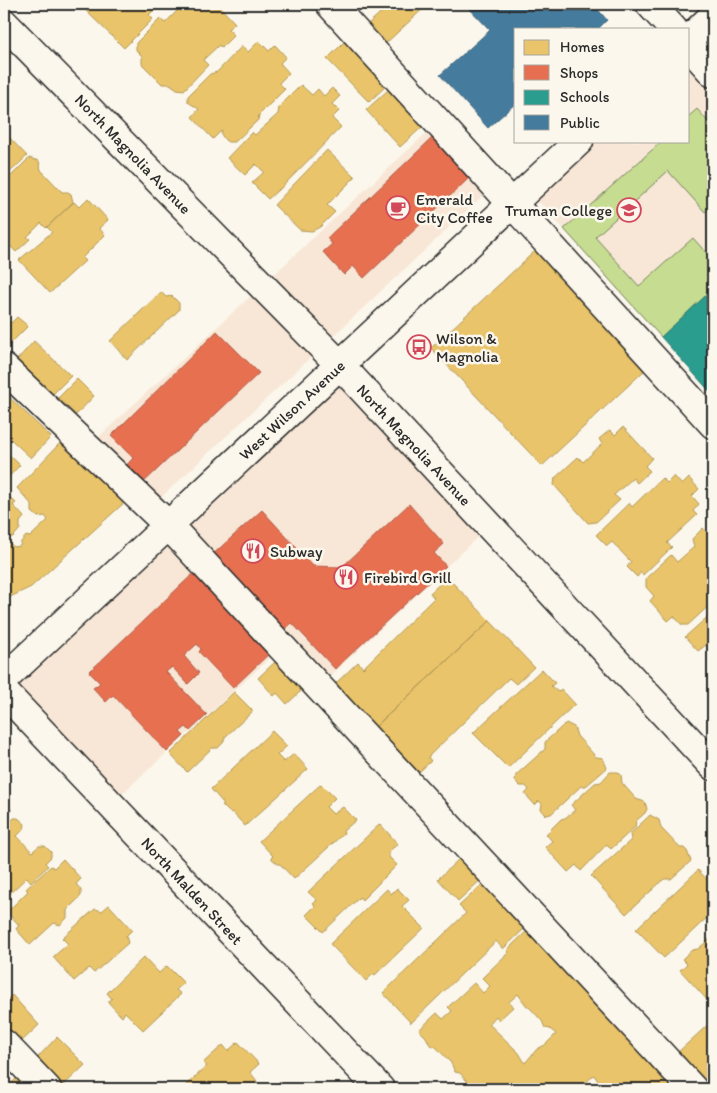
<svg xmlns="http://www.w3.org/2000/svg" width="717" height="1093" viewBox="0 0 717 1093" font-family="Itim,sans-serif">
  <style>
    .built { fill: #f8e7d6 }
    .green { fill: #c5dc91; stroke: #78845e }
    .homes { fill: #e9c46a; stroke: #b09657; fill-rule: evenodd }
    .shops { fill: #e76f51; stroke: #af5b46 }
    .schools { fill: #2a9d8f; stroke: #2a7b71 }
    .public { fill: #457b9d; stroke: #3d637b }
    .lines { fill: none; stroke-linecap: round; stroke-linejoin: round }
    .minor-casing { stroke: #2b2b2b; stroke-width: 31 }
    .minor { stroke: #fbf7ec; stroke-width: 28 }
    .labels { text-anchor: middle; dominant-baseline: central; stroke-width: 5; stroke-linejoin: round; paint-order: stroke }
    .street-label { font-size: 16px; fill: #2b2b2b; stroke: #fbf7ec }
    .poi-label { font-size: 16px; fill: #2b2b2b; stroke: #fbf7ec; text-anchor: start }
  </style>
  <rect width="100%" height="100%" fill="#fbf7ec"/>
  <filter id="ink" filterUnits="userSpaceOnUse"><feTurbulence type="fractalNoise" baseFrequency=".02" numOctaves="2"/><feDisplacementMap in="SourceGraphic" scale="10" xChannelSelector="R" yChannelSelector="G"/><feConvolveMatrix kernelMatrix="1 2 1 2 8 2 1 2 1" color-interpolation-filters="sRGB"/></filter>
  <g filter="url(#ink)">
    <path class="built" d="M 713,16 L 713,394 L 528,190 L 580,141 L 688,141 L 688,40 Z
      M 435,125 L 491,188 L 153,505 L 91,444 Z
      M 340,365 L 485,530 L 319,687 L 284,645 L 112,803 L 4,679 Z"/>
    <path class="green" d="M 697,109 L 713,127 L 713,205 L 705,212 L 668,171 L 595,237 L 639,286 L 693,238 L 709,256 L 713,253 L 713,289 L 661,337 L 564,229 L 662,141 L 688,141 L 688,117 Z"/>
    <path class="homes" d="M 79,4 L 160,4 L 149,15 L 153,19 L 124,48 Z
      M 179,4 L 217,4 L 235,23 L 228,29 L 234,35 L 221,48 L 219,45 L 203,60 L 208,65 L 184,90 L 177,89 L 170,84 L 162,84 L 142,64 L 142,56 L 136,50 L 136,43 L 160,19 L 165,23 L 181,7 Z
      M 390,4 L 426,4 L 427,5 L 385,44 L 367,25 Z
      M 259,41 L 269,51 L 275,45 L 286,57 L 280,63 L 289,73 L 279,83 L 285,89 L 259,115 L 258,120 L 235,142 L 228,142 L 225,140 L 221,134 L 222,130 L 213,139 L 192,117 L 199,109 L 188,102 L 188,96 L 210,74 L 217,72 L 242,46 L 248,52 Z
      M 344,42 L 387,85 L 369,102 L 327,59 Z
      M 301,85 L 312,95 L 318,89 L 324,96 L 332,88 L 340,96 L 332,104 L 339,111 L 332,118 L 341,127 L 279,190 L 279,189 L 268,199 L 252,183 L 264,172 L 256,164 L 245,175 L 227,158 L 252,132 L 255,135 L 278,114 L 279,107 Z
      M 388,90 L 422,127 L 400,147 L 366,110 Z
      M 4,132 L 27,156 L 5,177 L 4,176 Z
      M 327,150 L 355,177 L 327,205 L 335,212 L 320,227 L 312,231 L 300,230 L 274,205 Z
      M 29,158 L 39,161 L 41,170 L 62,192 L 68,192 L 71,194 L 73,202 L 46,228 L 41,223 L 27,237 L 30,239 L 16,252 L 7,243 L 4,243 L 4,194 L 8,190 L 4,183 Z
      M 88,198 L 108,220 L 99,228 L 105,235 L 82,258 L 85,261 L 50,293 L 19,260 L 52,232 L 47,227 L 74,202 L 79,207 Z
      M 535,251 L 646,369 L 542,466 L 431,348 Z
      M 161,292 L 166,297 L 172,296 L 179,303 L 179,310 L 127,360 L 110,341 Z
      M 4,315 L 11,323 L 17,317 L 28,326 L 4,350 Z
      M 34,341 L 71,376 L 51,396 L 16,361 Z
      M 77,379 L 94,396 L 76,415 L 58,398 Z
      M 4,392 L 51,437 L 31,458 L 4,433 Z
      M 623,427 L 652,458 L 645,466 L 650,471 L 637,483 L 633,478 L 614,495 L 620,500 L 596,522 L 588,523 L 554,485 L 555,478 L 578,457 L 583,462 L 602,444 L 599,439 L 610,430 L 615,435 Z
      M 61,442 L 125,502 L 31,587 L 4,600 L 4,492 L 16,503 L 13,505 L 24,517 L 20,522 L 20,529 L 13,537 L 7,536 L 4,539 L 14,547 L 20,546 L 21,542 L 26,536 L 30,537 L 48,520 L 45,516 L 38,517 L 32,512 L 32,505 L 17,488 Z
      M 4,450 L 20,465 L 4,482 Z
      M 674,476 L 682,485 L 689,478 L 699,489 L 692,496 L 699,504 L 693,511 L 697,515 L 667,543 L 672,547 L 643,575 L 641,572 L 637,577 L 627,567 L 631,562 L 612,542 L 607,546 L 596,535 L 629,503 L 632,507 L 662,478 L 667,483 Z
      M 703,528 L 709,535 L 713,530 L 713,591 L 708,596 L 713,602 L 688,625 L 682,625 L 674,616 L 668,621 L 650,601 L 654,596 L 646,587 L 646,578 L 671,555 L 677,562 L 694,547 L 692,539 Z
      M 447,577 L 490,621 L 375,727 L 334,685 L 358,662 L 363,668 L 434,598 L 430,593 Z
      M 713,612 L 713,652 L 706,645 L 698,651 L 685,637 Z
      M 490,621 L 534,667 L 516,684 L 509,678 L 428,757 L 431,761 L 419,772 L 375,727 Z
      M 276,661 L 302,690 L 287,704 L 277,693 L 274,696 L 258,678 Z
      M 542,669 L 555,683 L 551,686 L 558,692 L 561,689 L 575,704 L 508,768 L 473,733 Z
      M 234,692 L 253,711 L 225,737 L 223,743 L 218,748 L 212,748 L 187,772 L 170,754 Z
      M 566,723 L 574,727 L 577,736 L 596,757 L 603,758 L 607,768 L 586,786 L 581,786 L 551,814 L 546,815 L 541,809 L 542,804 L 539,801 L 535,805 L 525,794 L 529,790 L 526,786 L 520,786 L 515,781 L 516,775 L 545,749 L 545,742 Z
      M 272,731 L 287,746 L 277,755 L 284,762 L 294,754 L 308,769 L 245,826 L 232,812 L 230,813 L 222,805 L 224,804 L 211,789 Z
      M 610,772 L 618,772 L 621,775 L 622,783 L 636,799 L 645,802 L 647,809 L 645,813 L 636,821 L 635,827 L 611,849 L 607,844 L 581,871 L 576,865 L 568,872 L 545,847 L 552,841 L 546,834 L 561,819 L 565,818 L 575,810 L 571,805 L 595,783 L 601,782 Z
      M 321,784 L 335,798 L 326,807 L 333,814 L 343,807 L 356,820 L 343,831 L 344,833 L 294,879 L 280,864 L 278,864 L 271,858 L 273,856 L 259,841 Z
      M 650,815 L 659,820 L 661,828 L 680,848 L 684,848 L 687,851 L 691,861 L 671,879 L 664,879 L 626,914 L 591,876 L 631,840 L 630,834 Z
      M 14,818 L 18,818 L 25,824 L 24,829 L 17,836 L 32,852 L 39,846 L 45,846 L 51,852 L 51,857 L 45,863 L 48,866 L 31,882 L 27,877 L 4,899 L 4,824 L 6,822 L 8,824 Z
      M 380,824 L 398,844 L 389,851 L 389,857 L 397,865 L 362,900 L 360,897 L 323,932 L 306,915 L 315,906 L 313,904 L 317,900 L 308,892 Z
      M 463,855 L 484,877 L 458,901 L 438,879 Z
      M 63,859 L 81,879 L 76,884 L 81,890 L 81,896 L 67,910 L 67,918 L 60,925 L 54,923 L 30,945 L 16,929 L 19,925 L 7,912 L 28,891 L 26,889 L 51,866 L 54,868 Z
      M 698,870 L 713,886 L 713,912 L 664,958 L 636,929 Z
      M 483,884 L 525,928 L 503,949 L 496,941 L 411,1023 L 383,993 L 466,913 L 459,906 Z
      M 397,888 L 409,900 L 402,906 L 424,928 L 375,975 L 373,974 L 366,981 L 330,944 L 387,889 L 391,894 Z
      M 109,905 L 132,930 L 126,936 L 128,943 L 94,973 L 89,968 L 74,981 L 53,957 L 68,944 L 62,938 L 95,909 L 102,911 Z
      M 531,927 L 683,1089 L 607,1089 L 602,1087 L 594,1075 L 583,1085 L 581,1089 L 474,1089 L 460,1073 L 455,1072 L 451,1063 L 436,1047 L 430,1045 L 426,1037 L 419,1030 L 437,1013 L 443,1019 L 452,1011 L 448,1007 L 474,983 L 483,993 L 490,986 L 482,978 L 509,952 L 507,950 ZM 518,994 L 526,1005 L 530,1008 L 542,1021 L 545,1028 L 550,1029 L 556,1034 L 545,1045 L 537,1049 L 525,1063 L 519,1053 L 489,1024 L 496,1016 L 499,1020 L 513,1007 L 509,1002 Z
      M 713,936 L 713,999 L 709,1002 L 680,970 L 687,964 L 682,959 L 692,950 L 698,949 Z
      M 144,957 L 159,973 L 167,966 L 184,983 L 176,990 L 181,994 L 143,1030 L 125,1012 L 122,1017 L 108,1002 L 112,999 L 107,993 Z
      M 12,995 L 39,1025 L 20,1043 L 4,1025 L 4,1003 Z
      M 713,1020 L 713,1089 L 709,1089 L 676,1054 Z
      M 57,1037 L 85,1065 L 63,1086 L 38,1057 Z
      M 238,1042 L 259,1064 L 250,1072 L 257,1081 L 248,1089 L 182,1089 L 207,1066 L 203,1063 L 223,1045 L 228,1051 Z
      M 18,1077 L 30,1089 L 5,1089 Z"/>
    <path class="shops" d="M 432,138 L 469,178 L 364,278 L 353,266 L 344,275 L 323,252 L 332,244 L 327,238 Z
      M 217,331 L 259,373 L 141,485 L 124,468 L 133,458 L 111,436 Z
      M 409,504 L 444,544 L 434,553 L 446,566 L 335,669 L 292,623 L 283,631 L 211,556 L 262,510 L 313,566 L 342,567 Z
      M 196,571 L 272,651 L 233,688 L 199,652 L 201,649 L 197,644 L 184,656 L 199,673 L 188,684 L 172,667 L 166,672 L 207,715 L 190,731 L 186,727 L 180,732 L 184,736 L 167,752 L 113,695 L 106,702 L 93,688 L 100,683 L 89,672 Z
      M 4,802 L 12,811 L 4,819 Z"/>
    <path class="schools" d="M 713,289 L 713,395 L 661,337 Z"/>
    <path class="public" d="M 465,4 L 593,4 L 607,20 L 598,29 L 516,29 L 516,103 L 488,128 L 440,75 L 490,30 Z"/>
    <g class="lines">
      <g class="minor-casing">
        <path id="minor" d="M 330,4 L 713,424
          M 650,4 L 673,29
          M 4,23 L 340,365 L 713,766
          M 688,40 L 713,16
          M 688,45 L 713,73
          M 4,368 L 168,525 L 693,1089
          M 4,679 L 579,141
          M 4,692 L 380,1089
          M 4,1044 L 47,1089"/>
      </g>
      <use href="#minor" class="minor"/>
    </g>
  </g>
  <defs>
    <g id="cafe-ring" transform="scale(1.25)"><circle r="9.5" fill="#fbf7ec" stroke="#d1495b" stroke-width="1.5"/><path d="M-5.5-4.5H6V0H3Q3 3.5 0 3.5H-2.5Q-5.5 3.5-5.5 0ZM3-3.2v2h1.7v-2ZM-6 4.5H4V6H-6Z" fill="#d1495b"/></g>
    <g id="university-ring" transform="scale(1.25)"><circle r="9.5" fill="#fbf7ec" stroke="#d1495b" stroke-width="1.5"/><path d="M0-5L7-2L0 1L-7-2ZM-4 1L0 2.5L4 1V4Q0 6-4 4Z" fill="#d1495b"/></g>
    <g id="bus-ring" transform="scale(1.25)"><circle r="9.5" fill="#fbf7ec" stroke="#d1495b" stroke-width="1.5"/><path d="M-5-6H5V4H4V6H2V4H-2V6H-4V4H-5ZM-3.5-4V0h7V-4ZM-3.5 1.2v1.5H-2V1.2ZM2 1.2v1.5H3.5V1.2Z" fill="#d1495b"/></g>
    <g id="restaurant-ring" transform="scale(1.25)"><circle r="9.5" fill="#fbf7ec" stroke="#d1495b" stroke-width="1.5"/><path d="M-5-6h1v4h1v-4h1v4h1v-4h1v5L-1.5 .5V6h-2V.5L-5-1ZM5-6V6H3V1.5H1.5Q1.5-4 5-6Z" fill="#d1495b"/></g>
  </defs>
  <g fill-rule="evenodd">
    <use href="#cafe-ring" x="398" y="208"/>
    <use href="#university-ring" x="629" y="210"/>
    <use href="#bus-ring" x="419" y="347"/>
    <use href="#restaurant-ring" x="253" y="551"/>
    <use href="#restaurant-ring" x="346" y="577"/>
  </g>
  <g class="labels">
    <g class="street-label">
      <text transform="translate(133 154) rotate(46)">North Magnolia Avenue</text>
      <text transform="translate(292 410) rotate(-43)">West Wilson Avenue</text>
      <text transform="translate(414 445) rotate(47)">North Magnolia Avenue</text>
      <text transform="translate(192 891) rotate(47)">North Malden Street</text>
    </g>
    <g class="poi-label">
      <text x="416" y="199">Emerald<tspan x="416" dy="18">City Coffee</tspan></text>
      <text x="612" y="210" text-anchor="end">Truman College</text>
      <text x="436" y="338">Wilson &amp;<tspan x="436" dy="18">Magnolia</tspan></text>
      <text x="270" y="551">Subway</text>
      <text x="364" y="577">Firebird Grill</text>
    </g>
  </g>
  <rect width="717" height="1093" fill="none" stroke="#fbf7ec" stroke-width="20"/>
  <rect x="10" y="10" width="697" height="1073" fill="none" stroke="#2b2b2b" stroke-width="2" filter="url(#ink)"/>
  <rect x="514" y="28" width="175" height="115" fill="#fbf7ec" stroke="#a8a59f"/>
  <rect x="524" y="40" width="25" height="15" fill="#e9c46a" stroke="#a8a59f"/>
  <text x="560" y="52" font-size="15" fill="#2b2b2b">Homes</text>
  <rect x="524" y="65" width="25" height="15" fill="#e76f51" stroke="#a8a59f"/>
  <text x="560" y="78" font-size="15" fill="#2b2b2b">Shops</text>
  <rect x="524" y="90" width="25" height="15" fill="#2a9d8f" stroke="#a8a59f"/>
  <text x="560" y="102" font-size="15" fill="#2b2b2b">Schools</text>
  <rect x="524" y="115" width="25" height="15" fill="#457b9d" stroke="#a8a59f"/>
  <text x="560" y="128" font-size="15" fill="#2b2b2b">Public</text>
</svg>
